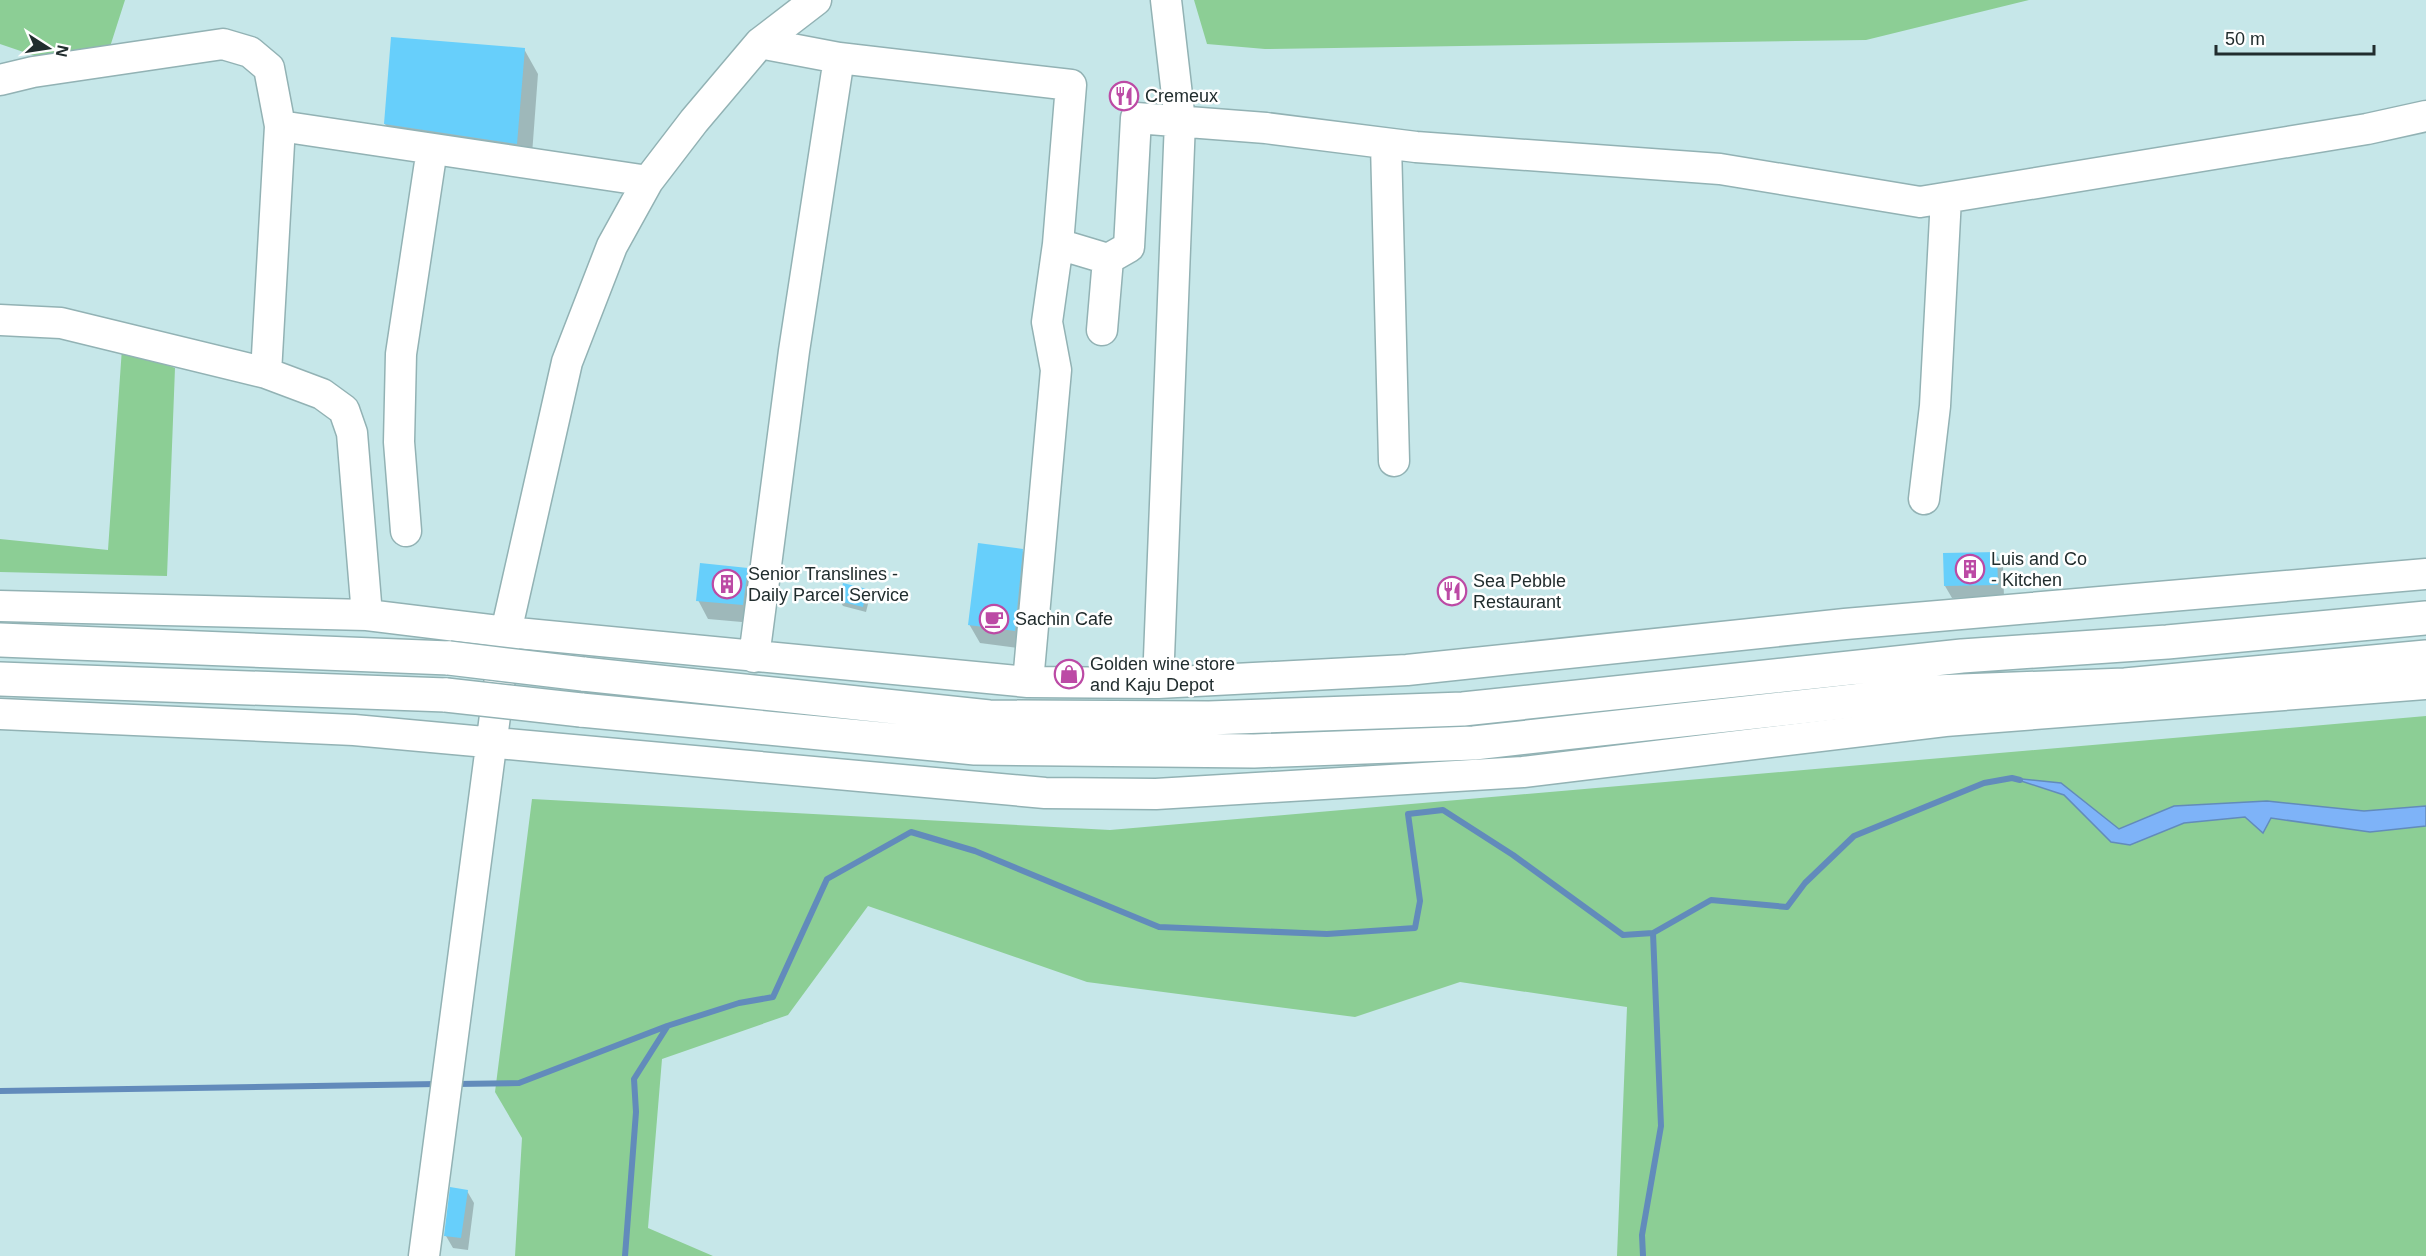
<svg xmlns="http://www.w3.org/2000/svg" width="2426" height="1256" viewBox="0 0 2426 1256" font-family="Helvetica,sans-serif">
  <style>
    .green { fill: #8cce95 }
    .water { fill: #7eb3f8; stroke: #628bbb; stroke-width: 1.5 }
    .shadow { fill: #0003 }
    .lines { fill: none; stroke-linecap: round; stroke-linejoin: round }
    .stream { stroke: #628bbb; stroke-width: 6 }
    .building { fill: #67cffb }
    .minor-casing { stroke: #92b2b4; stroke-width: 33 }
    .highway-casing { stroke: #92b2b4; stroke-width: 36 }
    .minor { stroke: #fff; stroke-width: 30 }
    .highway { stroke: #fff; stroke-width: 33 }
    .highway-bridge-casing { stroke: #92b2b4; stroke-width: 36; stroke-linecap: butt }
    .highway-bridge { stroke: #fff; stroke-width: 33 }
    .labels { text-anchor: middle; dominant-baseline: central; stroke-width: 5; stroke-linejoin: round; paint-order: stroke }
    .poi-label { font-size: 18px; fill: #212d2e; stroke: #fff; text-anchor: start }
  </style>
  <rect width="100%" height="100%" fill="#c6e7e9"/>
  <path class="green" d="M 0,0 L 125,0 L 100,78 L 0,44 Z
    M 1194,0 L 2029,0 L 1866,40 L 1265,49 L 1207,44 Z
    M 122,348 L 175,368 L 167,576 L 0,572 L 0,539 L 108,550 Z
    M 2426,716 L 2426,1256 L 1617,1256 L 1627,1007 L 1460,982 L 1355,1017 L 1087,982 L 868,906 L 788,1015 L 662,1059 L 648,1228 L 713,1256 L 515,1256 L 522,1138 L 495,1092 L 532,799 L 1110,830 Z"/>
  <path class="water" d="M 2012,778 L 2061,783 L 2119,829 L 2174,806 L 2267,801 L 2364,811 L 2426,806 L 2426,826 L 2370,832 L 2271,818 L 2263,833 L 2245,817 L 2184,823 L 2130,845 L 2111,842 L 2064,795 Z"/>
  <path class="shadow" d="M 524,49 L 538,74 L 531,168 L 399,148 L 385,124 Z
    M 1022,550 L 1032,568 L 1025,649 L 980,643 L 969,624 Z
    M 1996,554 L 2003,566 L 2004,597 L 1952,598 L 1945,586 Z
    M 747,569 L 758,587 L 753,623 L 708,619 L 698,600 Z
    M 866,590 L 870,596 L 866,612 L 843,606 L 840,601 Z
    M 467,1191 L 474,1203 L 468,1250 L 453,1248 L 446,1236 Z"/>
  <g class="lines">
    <path class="stream" d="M 456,1084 L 519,1083 L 667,1026 L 739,1003 L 773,997 L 827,879 L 911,832 L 975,851 L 1159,927 L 1327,934 L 1415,928 L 1420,901 L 1408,814 L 1443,810 L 1513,855 L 1623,935 L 1653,933 L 1711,900 L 1787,907 L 1805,883 L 1854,836 L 1984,783 L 2012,778 L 2020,780
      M 0,1091 L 437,1084
      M 625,1256 L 636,1112 L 634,1079 L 667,1027
      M 1643,1256 L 1642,1235 L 1661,1126 L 1653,933"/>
  </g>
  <path class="building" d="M 391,37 L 525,48 L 517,144 L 384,124 Z
    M 978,543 L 1023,549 L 1015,631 L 968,625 Z
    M 1997,552 L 1998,585 L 1944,586 L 1943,553 Z
    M 700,563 L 748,568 L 743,605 L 696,601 Z
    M 843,583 L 867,589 L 863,607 L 839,601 Z
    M 450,1187 L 468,1190 L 461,1238 L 444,1236 Z"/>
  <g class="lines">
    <g class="minor-casing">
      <path id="minor" d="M 839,58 L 1071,85 L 1058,244 L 1047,322 L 1056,370 L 1028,682
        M 0,80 L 33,72 L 223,44 L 250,52 L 269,68 L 280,126 L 266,373
        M 280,126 L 648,181
        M 1386,144 L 1394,461
        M 1058,244 L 1108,259 L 1102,330
        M 1108,259 L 1129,247 L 1136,118 L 1266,128 L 1416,147 L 1720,169 L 1920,202 L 2367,129 L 2426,116
        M 0,320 L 61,323 L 266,373 L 322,394 L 344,410 L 352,433 L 367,615
        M 1924,499 L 1935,406 L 1946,198
        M 406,531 L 399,442 L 401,354 L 432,149
        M 0,606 L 367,615 L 506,632 L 1028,682 L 1158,683 L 1407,670 L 1845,624 L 2426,574
        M 754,657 L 794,351 L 839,58 L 760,43
        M 1158,683 L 1180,121 L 1166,0
        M 0,714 L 354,730 L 1045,793 L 1156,794 L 1523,772 L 1945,721 L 2426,684
        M 424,1256 L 506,632 L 567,362 L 612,246 L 648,181 L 694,121 L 760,43 L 816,0"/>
    </g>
    <g class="highway-casing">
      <path id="highway" d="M 0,640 L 449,658
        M 583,674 L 989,717 L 1209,718 L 1463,709 L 1962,656 L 2167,642 L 2426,618
        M 0,679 L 446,695
        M 581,710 L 975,748 L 1254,751 L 1474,743 L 1934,692 L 2125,685 L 2426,657"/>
    </g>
    <use href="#minor" class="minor"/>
    <use href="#highway" class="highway"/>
    <g class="highway-bridge-casing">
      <path id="highway-bridge" d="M 449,658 L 583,674
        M 446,695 L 581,710"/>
    </g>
    <use href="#highway-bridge" class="highway-bridge"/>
  </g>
  <defs>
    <g id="restaurant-ring" transform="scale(1.5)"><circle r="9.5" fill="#fff" stroke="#bc4aa5" stroke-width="1.5"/><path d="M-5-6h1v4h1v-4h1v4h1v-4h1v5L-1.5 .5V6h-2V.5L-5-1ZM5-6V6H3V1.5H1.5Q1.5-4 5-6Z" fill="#bc4aa5"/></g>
    <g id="building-ring" transform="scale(1.5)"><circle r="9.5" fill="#fff" stroke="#bc4aa5" stroke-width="1.5"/><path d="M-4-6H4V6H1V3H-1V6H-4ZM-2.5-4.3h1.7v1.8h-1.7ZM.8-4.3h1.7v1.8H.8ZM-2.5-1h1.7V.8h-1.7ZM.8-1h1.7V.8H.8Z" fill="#bc4aa5"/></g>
    <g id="cafe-ring" transform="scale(1.5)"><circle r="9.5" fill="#fff" stroke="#bc4aa5" stroke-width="1.5"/><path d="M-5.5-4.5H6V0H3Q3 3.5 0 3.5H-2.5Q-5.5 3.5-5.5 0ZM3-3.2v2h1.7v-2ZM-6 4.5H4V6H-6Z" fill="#bc4aa5"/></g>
    <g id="shop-ring" transform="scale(1.5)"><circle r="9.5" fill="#fff" stroke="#bc4aa5" stroke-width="1.5"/><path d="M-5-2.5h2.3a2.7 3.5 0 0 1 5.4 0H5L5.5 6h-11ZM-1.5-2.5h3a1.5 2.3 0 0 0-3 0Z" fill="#bc4aa5"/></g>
  </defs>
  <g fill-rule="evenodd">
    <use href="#restaurant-ring" x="1124" y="96"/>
    <use href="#building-ring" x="1970" y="569"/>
    <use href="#building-ring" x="727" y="584"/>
    <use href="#restaurant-ring" x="1452" y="591"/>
    <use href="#cafe-ring" x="994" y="619"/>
    <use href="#shop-ring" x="1069" y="674"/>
  </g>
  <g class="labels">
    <g class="poi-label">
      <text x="1145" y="96">Cremeux</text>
      <text x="1991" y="559">Luis and Co<tspan x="1991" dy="21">- Kitchen</tspan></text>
      <text x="748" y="574">Senior Translines -<tspan x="748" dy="21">Daily Parcel Service</tspan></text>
      <text x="1473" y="581">Sea Pebble<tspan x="1473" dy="21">Restaurant</tspan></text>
      <text x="1015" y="619">Sachin Cafe</text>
      <text x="1090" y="664">Golden wine store<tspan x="1090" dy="21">and Kaju Depot</tspan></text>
    </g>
  </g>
  <g transform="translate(48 48) rotate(102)" stroke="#ffffff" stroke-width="4.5" paint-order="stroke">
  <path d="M0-4.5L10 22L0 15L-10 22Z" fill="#212d2e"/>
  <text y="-9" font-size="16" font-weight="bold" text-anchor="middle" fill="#212d2e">N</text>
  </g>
  <path d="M2216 45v9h158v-9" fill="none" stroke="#212d2e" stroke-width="3"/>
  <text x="2225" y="45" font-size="18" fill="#212d2e" stroke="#ffffff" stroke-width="4.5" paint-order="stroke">50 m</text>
</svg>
